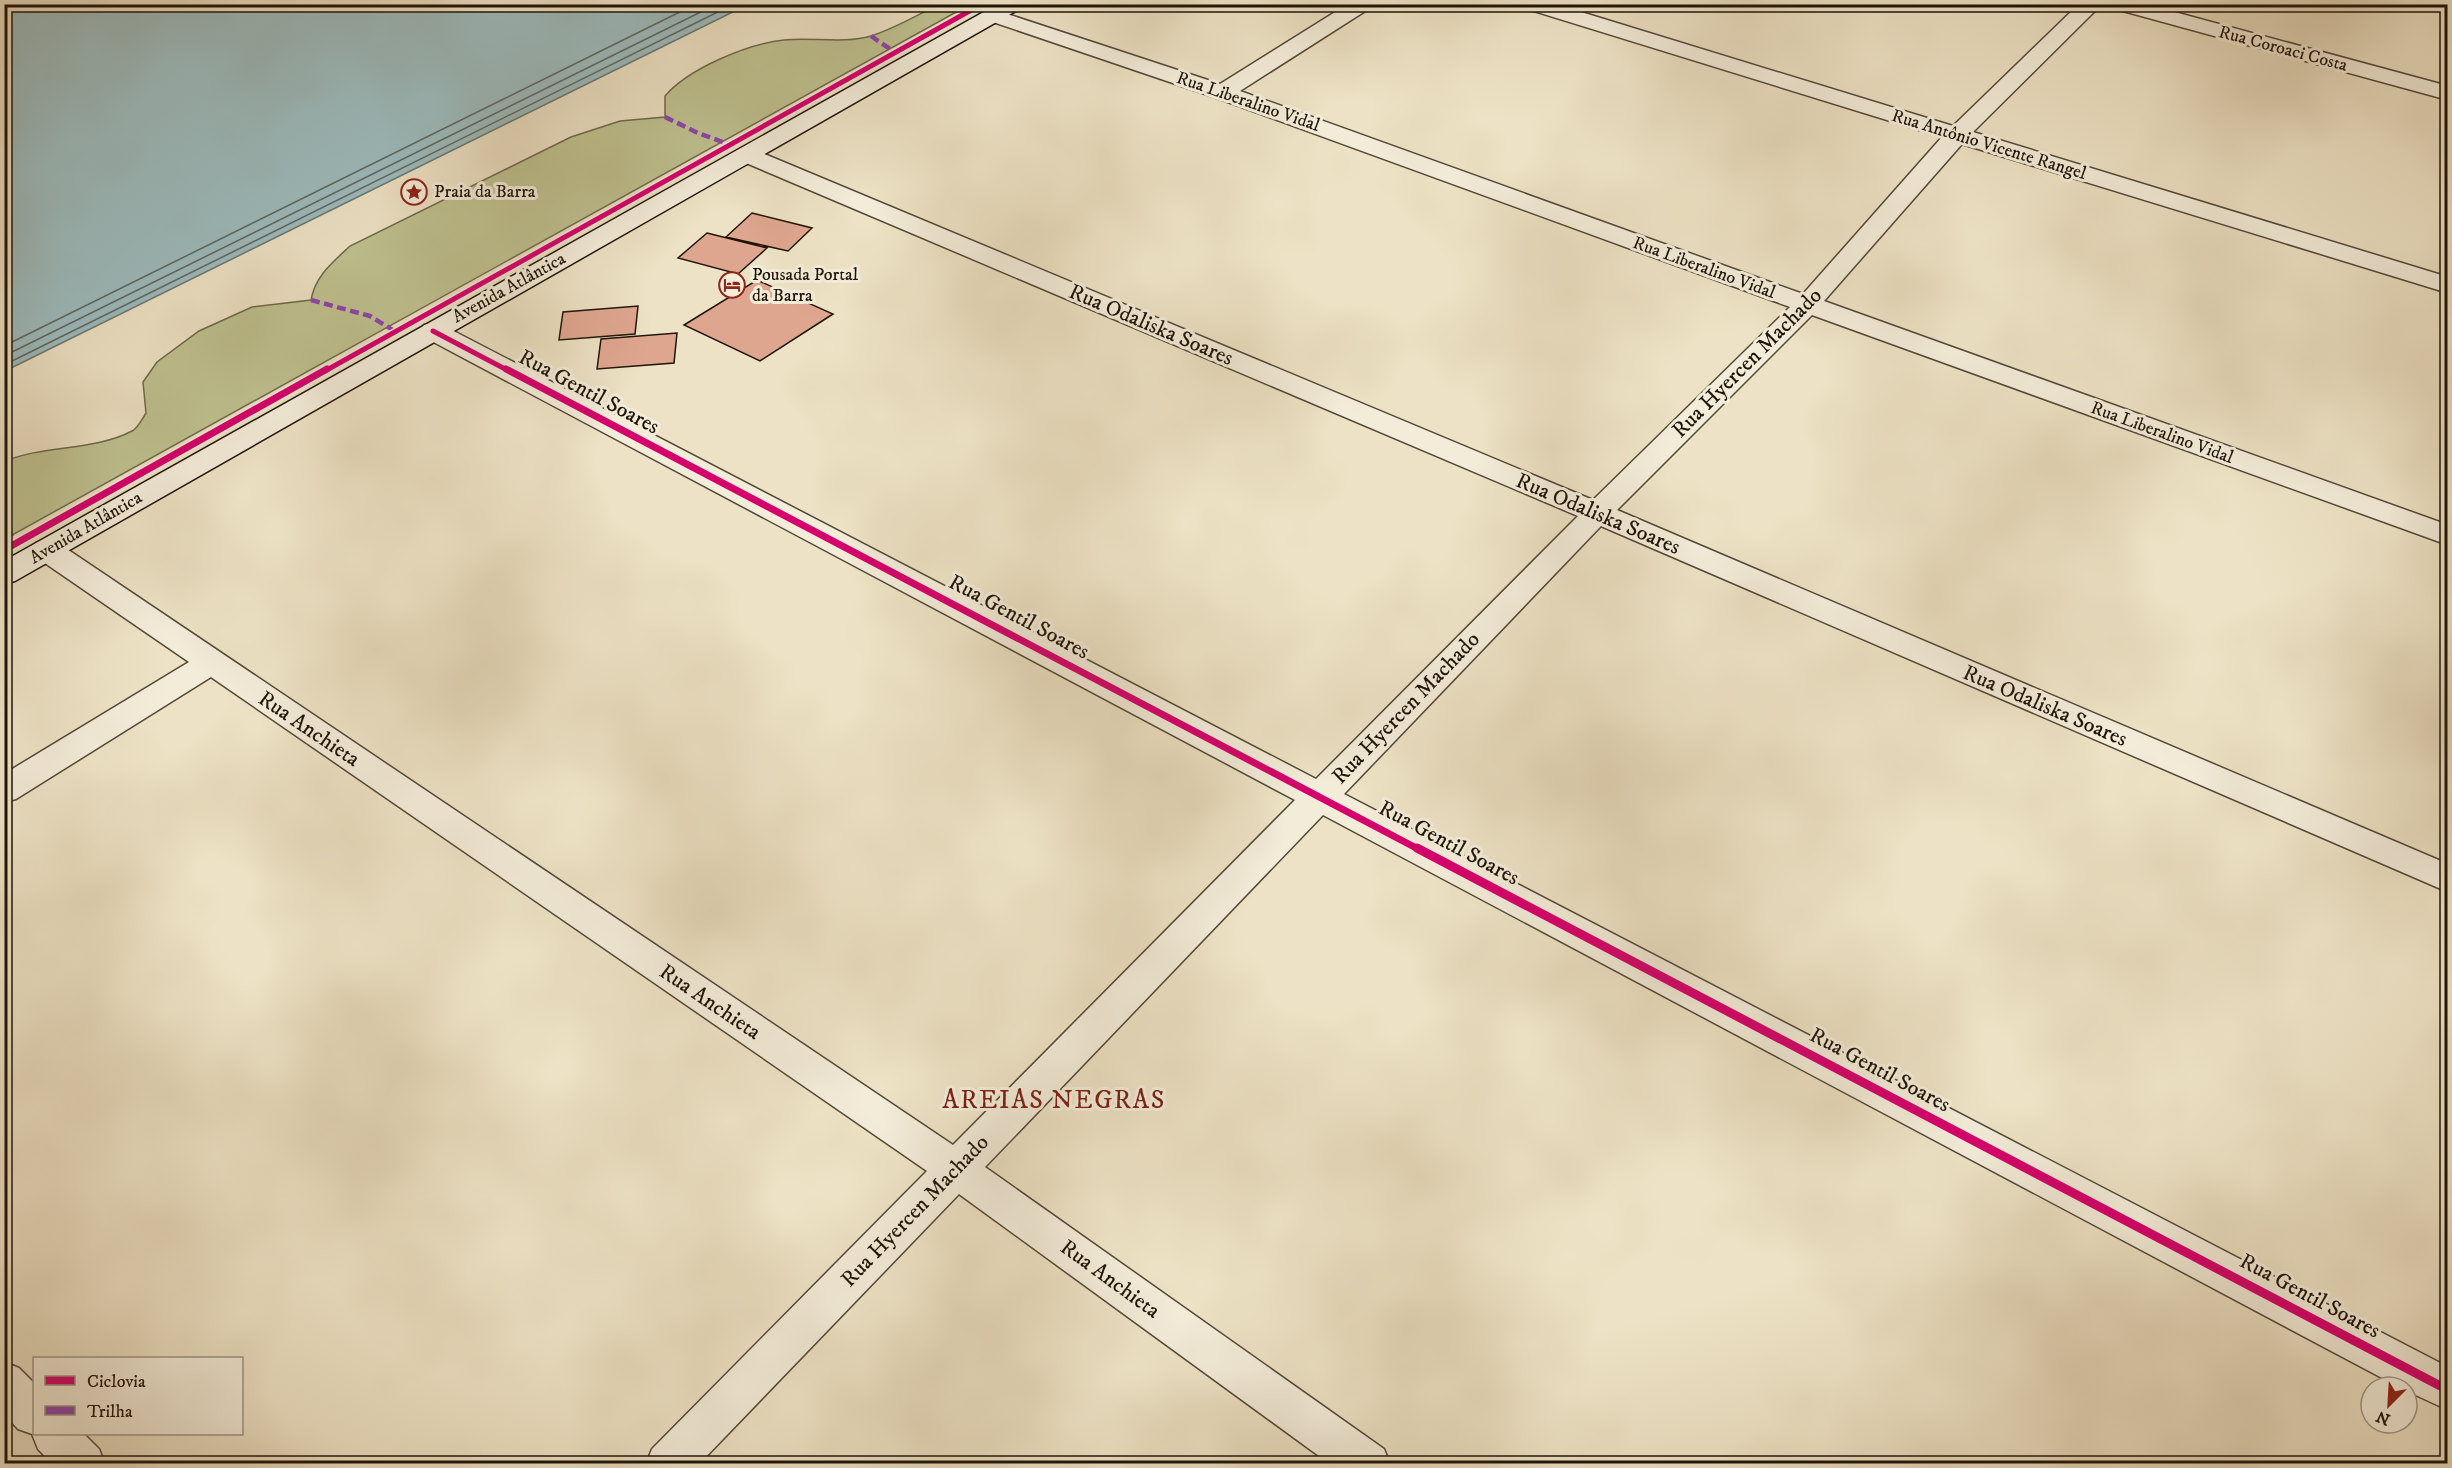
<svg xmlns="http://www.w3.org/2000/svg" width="2452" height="1468" viewBox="0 0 2452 1468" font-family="'IM FELL DW Pica',serif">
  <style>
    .green { fill: #bfc190; stroke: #6e6a4c; stroke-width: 1.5 }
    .water { fill: #9dbcbe; stroke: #6a7975; stroke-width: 1.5 }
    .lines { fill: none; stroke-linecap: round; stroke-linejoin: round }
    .shore { stroke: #5e6863; stroke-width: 1.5 }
    .building { fill: #dfa68f; stroke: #1e1408; stroke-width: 1.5 }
    .street-casing { stroke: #524837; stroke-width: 3 }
    .secondary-casing { stroke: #1e1408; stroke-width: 3 }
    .street { fill: #f3ecd9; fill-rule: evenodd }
    .secondary { fill: #f3ecd9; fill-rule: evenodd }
    .quiet-far1 { stroke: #8e44ad; stroke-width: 4.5; stroke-dasharray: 9 4.5; stroke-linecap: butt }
    .quiet { stroke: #8e44ad; stroke-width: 5; stroke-dasharray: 11 5; stroke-linecap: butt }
    .cycleway-far2-casing { stroke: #f3ecd9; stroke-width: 8 }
    .cycleway-far1-casing { stroke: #f3ecd9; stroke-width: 10 }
    .cycleway-casing { stroke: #f3ecd9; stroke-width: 13 }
    .cycleway-far2 { stroke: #d6006c; stroke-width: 5 }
    .cycleway-far1 { stroke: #d6006c; stroke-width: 7 }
    .cycleway { stroke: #d6006c; stroke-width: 9 }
    .labels { text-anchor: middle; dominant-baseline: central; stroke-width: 6; stroke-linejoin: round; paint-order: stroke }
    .far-street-label { font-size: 18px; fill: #1e1408; stroke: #f3ecd9 }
    .far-poi-label { font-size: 18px; fill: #1e1408; stroke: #f3ecd9; text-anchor: start }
    .street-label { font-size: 22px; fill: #1e1408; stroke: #f3ecd9 }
    .quarter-label { font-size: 26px; letter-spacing: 1.5px; fill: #7a1f14; stroke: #f3ecd9 }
  </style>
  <rect width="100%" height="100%" fill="#ede2c5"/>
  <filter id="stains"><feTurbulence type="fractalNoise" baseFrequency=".00333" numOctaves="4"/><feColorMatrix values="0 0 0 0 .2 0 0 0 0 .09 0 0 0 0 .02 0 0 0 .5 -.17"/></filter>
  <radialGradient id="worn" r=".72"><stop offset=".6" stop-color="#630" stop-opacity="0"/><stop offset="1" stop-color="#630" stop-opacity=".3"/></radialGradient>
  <path class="green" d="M 938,5 L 969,5 L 5,539 L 5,461 C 44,445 94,451 132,431 C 138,428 142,419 146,413 L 143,382 L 157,362 L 199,331 L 252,307 L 311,300 C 315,276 333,262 350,246 L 571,137 L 620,121 L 665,117 L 665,96 C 689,68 748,44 784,40 C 813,37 843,44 871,36 C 894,29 917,15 938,5 Z"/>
  <path class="water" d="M 5,4 L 747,4 L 747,5 L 5,371 Z"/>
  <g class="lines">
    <path class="shore" d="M 4,346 L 696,4
      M 4,356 L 717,4
      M 4,365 L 734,4"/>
  </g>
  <path class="building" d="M 752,213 L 812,228 L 788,251 L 726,237 Z
    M 707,233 L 767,248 L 738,274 L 678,258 Z
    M 757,280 L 833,314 L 760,361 L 684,325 Z
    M 638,306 L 635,334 L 559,340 L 563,312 Z
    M 677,333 L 674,363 L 597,369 L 601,339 Z"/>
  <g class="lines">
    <g class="street-casing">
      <path id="street" d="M 1348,4 L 1373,4 L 1370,8 L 1240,91 L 1803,294 L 1942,137 L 1524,8 L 1521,4 L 1555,4 L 1953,126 L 2079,4 L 2102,4 L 1973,132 L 2448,277 L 2448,293 L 1962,144 L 1824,301 L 2448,525 L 2448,545 L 1812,315 L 1617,510 L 2448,864 L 2448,892 L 1601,526 L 1344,794 L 2448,1367 L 2448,1410 L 2407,1391 L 2407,1387 L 2399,1387 L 1323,815 L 985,1167 L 1384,1449 L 1390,1464 L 1330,1464 L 959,1194 L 699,1464 L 646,1464 L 652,1449 L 927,1171 L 211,677 L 16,799 L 4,802 L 4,774 L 189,662 L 36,557 L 32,550 L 36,543 L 47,540 L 58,543 L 953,1145 L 1295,800 L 424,337 L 420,331 L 424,325 L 433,323 L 442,325 L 1316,779 L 1578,516 L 739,160 L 735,155 L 739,150 L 747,148 L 755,150 L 1593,500 L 1790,307 L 1214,97 L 987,20 L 983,16 L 987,12 L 994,10 L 1001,12 L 1220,84 Z
        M 2109,4 L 2145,4 L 2448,86 L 2448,100 L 2112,8 Z
        M 4,1362 L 19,1368 L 34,1383 L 34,1434 L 84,1434 L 99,1449 L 105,1464 L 52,1464 L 38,1449 L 32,1434 L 18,1429 L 4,1414 Z"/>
    </g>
    <g class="secondary-casing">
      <path id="secondary" d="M 998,4 L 1024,4 L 1021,8 L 15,581 L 4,584 L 4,561 Z"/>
    </g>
    <use href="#street" class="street"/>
    <use href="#secondary" class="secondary"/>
    <path class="quiet-far1" d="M 871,36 L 896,53
      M 665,117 L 698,133 L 731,145
      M 311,300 L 370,316 L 396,332"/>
    <path class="quiet" d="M 4,530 L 20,542"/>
    <g class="cycleway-far2-casing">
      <path id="cycleway-far2" d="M 433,331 L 509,371
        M 325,371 L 982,4"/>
    </g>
    <g class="cycleway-far1-casing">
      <path id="cycleway-far1" d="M 506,369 L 1420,850
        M 4,550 L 327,369"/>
    </g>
    <g class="cycleway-casing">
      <path id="cycleway" d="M 1417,848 L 2448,1390"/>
    </g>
    <use href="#cycleway-far2" class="cycleway-far2"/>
    <use href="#cycleway-far1" class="cycleway-far1"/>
    <use href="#cycleway" class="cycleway"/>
  </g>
  <defs>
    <g id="sight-ring" transform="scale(1.35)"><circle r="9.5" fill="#f3ecd9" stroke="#8f2418" stroke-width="1.5"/><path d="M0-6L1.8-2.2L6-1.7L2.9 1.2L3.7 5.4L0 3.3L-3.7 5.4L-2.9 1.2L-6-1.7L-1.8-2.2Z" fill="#8f2418"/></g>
    <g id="hotel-ring" transform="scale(1.35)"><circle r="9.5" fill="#f3ecd9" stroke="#8f2418" stroke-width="1.5"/><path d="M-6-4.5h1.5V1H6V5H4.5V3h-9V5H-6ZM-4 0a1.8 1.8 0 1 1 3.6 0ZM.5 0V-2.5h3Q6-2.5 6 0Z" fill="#8f2418"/></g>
  </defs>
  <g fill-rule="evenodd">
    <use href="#sight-ring" x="414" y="192"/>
    <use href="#hotel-ring" x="732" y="285"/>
  </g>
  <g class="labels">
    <g class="far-street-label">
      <text transform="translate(2283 49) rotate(15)">Rua Coroaci Costa</text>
      <text transform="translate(1248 102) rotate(19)">Rua Liberalino Vidal</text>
      <text transform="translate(1989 145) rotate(17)">Rua Antônio Vicente Rangel</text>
      <text transform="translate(1704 268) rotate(20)">Rua Liberalino Vidal</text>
      <text transform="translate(509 288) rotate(-29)">Avenida Atlântica</text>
      <text transform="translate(2162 433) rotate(20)">Rua Liberalino Vidal</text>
      <text transform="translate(86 528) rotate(-30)">Avenida Atlântica</text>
    </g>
    <g class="far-poi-label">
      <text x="434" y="192">Praia da Barra</text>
      <text x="752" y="275">Pousada Portal<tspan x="752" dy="21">da Barra</tspan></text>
    </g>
    <g class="street-label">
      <text transform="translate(1151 325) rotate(23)">Rua Odaliska Soares</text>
      <text transform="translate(1747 363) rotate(-45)">Rua Hyercen Machado</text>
      <text transform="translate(589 392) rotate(28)">Rua Gentil Soares</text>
      <text transform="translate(1598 514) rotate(23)">Rua Odaliska Soares</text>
      <text transform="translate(1019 617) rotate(28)">Rua Gentil Soares</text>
      <text transform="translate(2045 706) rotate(23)">Rua Odaliska Soares</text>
      <text transform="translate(1406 708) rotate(-46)">Rua Hyercen Machado</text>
      <text transform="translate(309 729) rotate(34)">Rua Anchieta</text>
      <text transform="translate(1449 843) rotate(28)">Rua Gentil Soares</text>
      <text transform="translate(710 1002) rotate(34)">Rua Anchieta</text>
      <text transform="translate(1880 1070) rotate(28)">Rua Gentil Soares</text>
      <text transform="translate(915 1211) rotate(-46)">Rua Hyercen Machado</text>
      <text transform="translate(1110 1279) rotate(36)">Rua Anchieta</text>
      <text transform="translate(2310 1296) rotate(28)">Rua Gentil Soares</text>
    </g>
    <g class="quarter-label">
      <text x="1054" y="1100">AREIAS NEGRAS</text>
    </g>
  </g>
  <rect width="2452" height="1468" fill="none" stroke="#ede2c5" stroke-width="24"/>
  <rect x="6" y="6" width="2440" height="1456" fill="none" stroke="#1e1408" stroke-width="3"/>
  <rect x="12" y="12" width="2428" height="1444" fill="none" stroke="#1e1408" stroke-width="1.5"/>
  <rect x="33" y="1357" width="210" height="78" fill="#f3ecd9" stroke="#9e9685" stroke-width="1.5"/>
  <rect x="45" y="1376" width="30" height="9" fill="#d6006c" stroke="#9e9685" stroke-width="1.5"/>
  <text x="87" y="1387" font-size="18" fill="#1e1408">Ciclovia</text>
  <rect x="45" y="1406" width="30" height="9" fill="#8e44ad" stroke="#9e9685" stroke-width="1.5"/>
  <text x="87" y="1417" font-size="18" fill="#1e1408">Trilha</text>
  <g transform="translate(2389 1405) rotate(204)"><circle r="28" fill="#f3ecd9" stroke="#9e9685" stroke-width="1.5"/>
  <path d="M0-4.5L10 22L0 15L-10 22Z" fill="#8f2418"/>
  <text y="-9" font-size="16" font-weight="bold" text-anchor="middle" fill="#1e1408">N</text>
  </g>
  <rect width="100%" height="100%" filter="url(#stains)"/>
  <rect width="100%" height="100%" fill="url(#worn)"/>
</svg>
